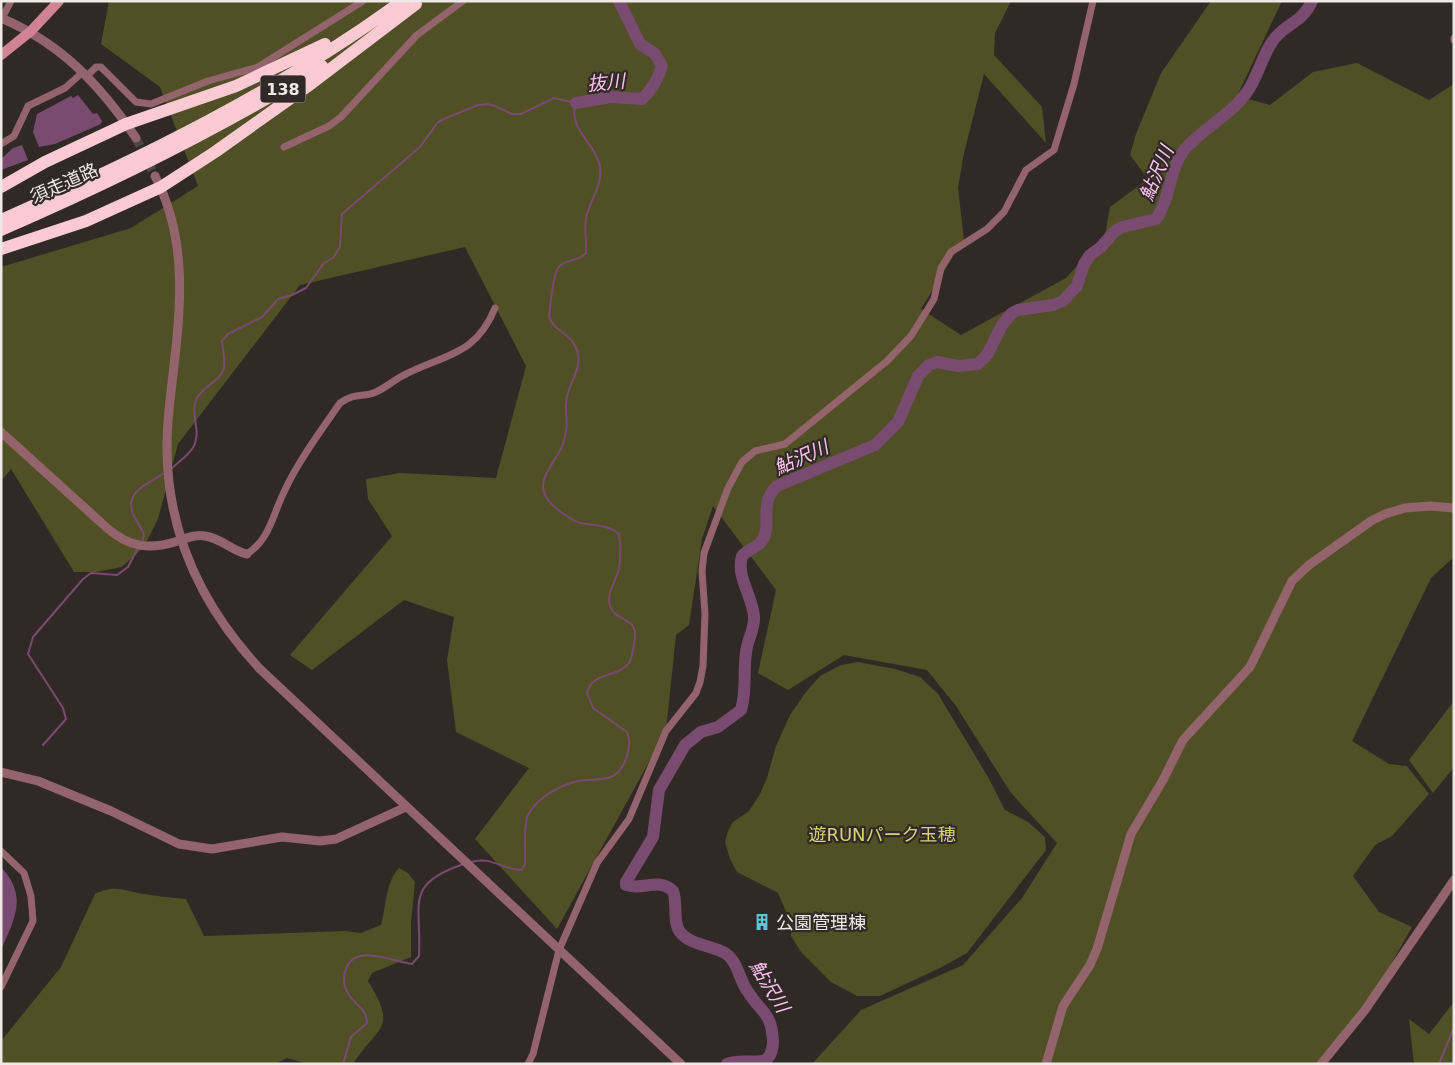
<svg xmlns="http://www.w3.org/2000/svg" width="1455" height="1065" viewBox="0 0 1455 1065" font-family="'DejaVu Sans','Noto Sans JP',sans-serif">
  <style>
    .green { fill: #514f25 }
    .water { fill: #794b70 }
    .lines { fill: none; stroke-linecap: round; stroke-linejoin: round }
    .stream { stroke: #794b70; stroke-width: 2 }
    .river { stroke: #794b70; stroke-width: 12 }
    .tertiary-tunnel { stroke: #4d4643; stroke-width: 9; stroke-dasharray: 9 4.5; stroke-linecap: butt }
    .minor { stroke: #94646d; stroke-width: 7 }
    .tertiary { stroke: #94646d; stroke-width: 9 }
    .secondary { stroke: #d08392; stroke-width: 10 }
    .motorway { stroke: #fbcad3; stroke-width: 12 }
    .labels { text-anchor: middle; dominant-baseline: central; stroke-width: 4.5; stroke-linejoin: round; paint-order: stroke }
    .shield { fill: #312926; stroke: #b5afac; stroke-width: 1 }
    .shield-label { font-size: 16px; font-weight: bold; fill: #eee8e6 }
    .street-label { font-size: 18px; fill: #eee8e6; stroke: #312926 }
    .park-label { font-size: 18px; fill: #d7d279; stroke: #312926 }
    .poi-label { font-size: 18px; fill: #eee8e6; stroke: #312926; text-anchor: start }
    .water-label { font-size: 19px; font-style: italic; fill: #fdc3f0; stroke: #312926 }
  </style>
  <rect width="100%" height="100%" fill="#312926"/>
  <path class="green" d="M 109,1 L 1011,1 L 995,33 L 994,55 L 1042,107 L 1046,143 L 984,74 L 964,153 L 958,188 L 964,239 L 921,309 L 961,335 L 1066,278 L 1105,235 L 1110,207 L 1148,179 L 1130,155 L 1136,134 L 1161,73 L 1211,1 L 1282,1 L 1237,96 L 1270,105 L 1313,72 L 1357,63 L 1429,100 L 1454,84 L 1454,557 L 1431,578 L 1352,741 L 1389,764 L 1407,766 L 1429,794 L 1392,836 L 1375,845 L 1353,876 L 1379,912 L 1412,927 L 1365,1010 L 1322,1064 L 812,1064 L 861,1010 L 963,965 L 1022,898 L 1057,843 L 1011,793 L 956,706 L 927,670 L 844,655 L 788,690 L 758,673 L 776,590 L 713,506 L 702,539 L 689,625 L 676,635 L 666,731 L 557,929 L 475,839 L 529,768 L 456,732 L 447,660 L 454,617 L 404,600 L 312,670 L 290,655 L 392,536 L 368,499 L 366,479 L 400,473 L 496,478 L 526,366 L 465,247 L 300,285 L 178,444 L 158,519 L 144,547 L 122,567 L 96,572 L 74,572 L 11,469 L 1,481 L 1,267 L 131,228 L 198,186 L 160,87 L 101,44 Z
    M 858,662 L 895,669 L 920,677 L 938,694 L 988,777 L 1005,810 L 1028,822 L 1045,837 L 1046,850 L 967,953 L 940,968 L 880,996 L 857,996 L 831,982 L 801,952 L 791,936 L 791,923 L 778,893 L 737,872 L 730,859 L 725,842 L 728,831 L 733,822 L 749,811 L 760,794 L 767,778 L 776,746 L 790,715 L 806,692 L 820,676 L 841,665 Z
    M 1454,701 L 1454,767 L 1433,793 L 1409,760 Z
    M 399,868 L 408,873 L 415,882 L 411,923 L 411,957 L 372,973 L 368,981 C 398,1030 379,1024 353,1064 L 309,1064 L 287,1058 L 275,1064 L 1,1064 L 1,1041 L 61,967 L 95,894 C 116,884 123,891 144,894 C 158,896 172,898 186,899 L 204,936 L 345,931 L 361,933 L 381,925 C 386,907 386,881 399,868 Z
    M 1454,1002 L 1454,1064 L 1414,1064 L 1409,1019 L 1429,1034 Z"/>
  <path class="water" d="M 78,95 L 93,114 L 97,113 L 102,121 L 101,124 L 55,144 L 39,147 L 33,132 L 37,114 L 71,96 L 73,98 Z
    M 22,145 L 28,160 L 1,170 L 1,159 L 13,148 Z
    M 1,867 C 28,896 15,918 1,950 Z"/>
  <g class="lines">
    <path class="stream" d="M 171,469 C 186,455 200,449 196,426 C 195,419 193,410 195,403 C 199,387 221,382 224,368 C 225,359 223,349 222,341 L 228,334 L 262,317 L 278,299 L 292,295 L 306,288 L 324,263 L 333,258 L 340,247 L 342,214 L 420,147 L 438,122 L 446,118 L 478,105 L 487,104 L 495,106 L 512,114 L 521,114 L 554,98 L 576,103 C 567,129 595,142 600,166 C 603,186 590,199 586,218 C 584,228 587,242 586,253 C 579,261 571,259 562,264 C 552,270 551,305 549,316 C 552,329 567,332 574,344 C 586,364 571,378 567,397 C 564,408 568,420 566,431 C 565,436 564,442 562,446 C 556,463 532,481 549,501 C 554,508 571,520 580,523 C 595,526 607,524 619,534 C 621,546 621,557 619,569 C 616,581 606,592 610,606 C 616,624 641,615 634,644 C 633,650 632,658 629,663 C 619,677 591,672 587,693 L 593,708 L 627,732 C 633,745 625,770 613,776 C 603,781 589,779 578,781 C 560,785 537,798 528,815 C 523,825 526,852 525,865 L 521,870 C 502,869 490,856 471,862
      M 142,542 L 144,535 C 142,528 138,524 135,518 C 121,493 148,483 165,473
      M 43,745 L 66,719 L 63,708 L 28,654 L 33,637 L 83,579 L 91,573 L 117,575 L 128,567 L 138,548
      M 343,1064 L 351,1037 L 367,1023 C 367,1010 356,1005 349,995 C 344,988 343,980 345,972 C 352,943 388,960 407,963 L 412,964 L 419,956 C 422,905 403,884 464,864
      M 1439,1064 L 1454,1027"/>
    <path class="river" d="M 576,103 L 611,97 L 642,99 C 653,89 658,79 662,66 L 655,54 L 640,44 L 619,1
      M 727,1064 C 740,1058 759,1065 767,1059 C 772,1054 773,1047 773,1041 C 771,1011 762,1014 748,992 C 739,980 738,961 725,953 C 711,945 690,945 680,932 C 672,921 678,903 673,891 C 659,877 642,891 626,885 L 626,882 L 653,837 L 659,790 L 685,745 L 701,732 L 718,727 L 741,710 C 747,690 743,673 746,653 C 747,639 755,630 754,616 C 752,595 736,577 742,556 C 747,550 756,548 761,542 C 774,525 757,505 777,486 L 875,445 L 898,422 L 918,376 L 929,365 L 937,362 L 958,366 L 978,364 L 987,355 L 1002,325 L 1012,313 L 1018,310 L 1053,305 L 1063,301 L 1077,286 L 1084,264 L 1090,255 L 1101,247 L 1115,231 L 1122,227 L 1156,219 C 1171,198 1169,168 1185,149 C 1203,128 1231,115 1247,92 C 1259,75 1262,54 1275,38 C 1288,22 1302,23 1312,1"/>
    <path class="tertiary-tunnel" d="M 136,138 L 155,176"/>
    <path class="minor" d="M 2,18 L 11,1
      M 1454,38 L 1454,40
      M 87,76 L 96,67 L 101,67 L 136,102 L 151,104 L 208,81 L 258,67 L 363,1
      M 1,144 L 14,136 L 28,106 L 65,88 L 83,72
      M 284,147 L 329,126 L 341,117 L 417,35 L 463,1
      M 247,554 C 270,539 273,514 284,492 C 297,463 322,429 340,403 C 356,392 363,398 376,392 C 387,387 395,379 406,374 C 446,354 476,355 495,308
      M 1,851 L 24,873 L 31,896 L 33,921 L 1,987
      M 528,1064 L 533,1054 L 559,950 L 597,863 L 629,819 L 666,731 L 696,693 L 700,682 L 703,666 L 705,614 L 702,571 L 704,553 L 728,488 L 742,462 L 755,451 L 785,444 L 887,361 L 911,336 L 934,299 L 941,268 L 951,252 L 987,229 L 1004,212 L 1026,170 L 1054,150 L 1074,84 L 1093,1"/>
    <path class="tertiary" d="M 1,18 C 62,44 100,85 136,138
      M 155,176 C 194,251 177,331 169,410 C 158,511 192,596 260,669 L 681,1064
      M 1,432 L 107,528 C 130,548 150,550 178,541 C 187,538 196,534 205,536 C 221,538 232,551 247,554
      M 1,772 L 38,781 L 111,811 L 179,844 L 212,849 L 282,837 L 320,841 L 336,839 L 406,807
      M 1046,1064 L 1063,1006 L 1090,965 L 1097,949 L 1131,834 L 1163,780 L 1183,740 L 1250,667 L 1292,581 L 1309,565 L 1371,521 L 1385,514 L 1405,508 L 1430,506 L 1454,508
      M 1321,1064 L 1365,1010 L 1454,880"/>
    <path class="secondary" d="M 1,55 L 31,31 L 59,1"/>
    <path class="motorway" d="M 1,187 L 45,162 L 126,124 L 236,86 L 325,44
      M 1,220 C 140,159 279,91 402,1
      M 1,230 C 112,182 219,129 322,66
      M 1,249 L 86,221 L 161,187 L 215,152 L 312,83 L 416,4"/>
  </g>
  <defs>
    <g id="building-bare" transform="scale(1.35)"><path d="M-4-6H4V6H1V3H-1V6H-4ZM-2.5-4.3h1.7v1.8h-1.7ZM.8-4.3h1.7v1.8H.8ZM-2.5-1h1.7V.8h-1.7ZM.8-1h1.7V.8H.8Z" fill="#52cbd7" stroke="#312926" stroke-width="2.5" paint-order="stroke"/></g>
  </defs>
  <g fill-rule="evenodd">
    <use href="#building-bare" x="762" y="922"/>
  </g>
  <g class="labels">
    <rect class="shield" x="260.5" y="75.5" width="45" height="27" rx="4"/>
    <g class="shield-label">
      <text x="283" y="89">138</text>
    </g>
    <g class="street-label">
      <text transform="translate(64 183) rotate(-24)">須走道路</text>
    </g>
    <g class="park-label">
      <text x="882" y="834">遊RUNパーク玉穂</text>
    </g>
    <g class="poi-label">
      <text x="776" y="922">公園管理棟</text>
    </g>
    <g class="water-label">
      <text transform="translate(606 82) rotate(-5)">抜川</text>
      <text transform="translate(1156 173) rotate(-67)">鮎沢川</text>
      <text transform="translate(801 457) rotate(-24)">鮎沢川</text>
      <text transform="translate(770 986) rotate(59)">鮎沢川</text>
    </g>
  </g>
  <rect width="1455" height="1065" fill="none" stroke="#eee8e6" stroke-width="5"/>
</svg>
